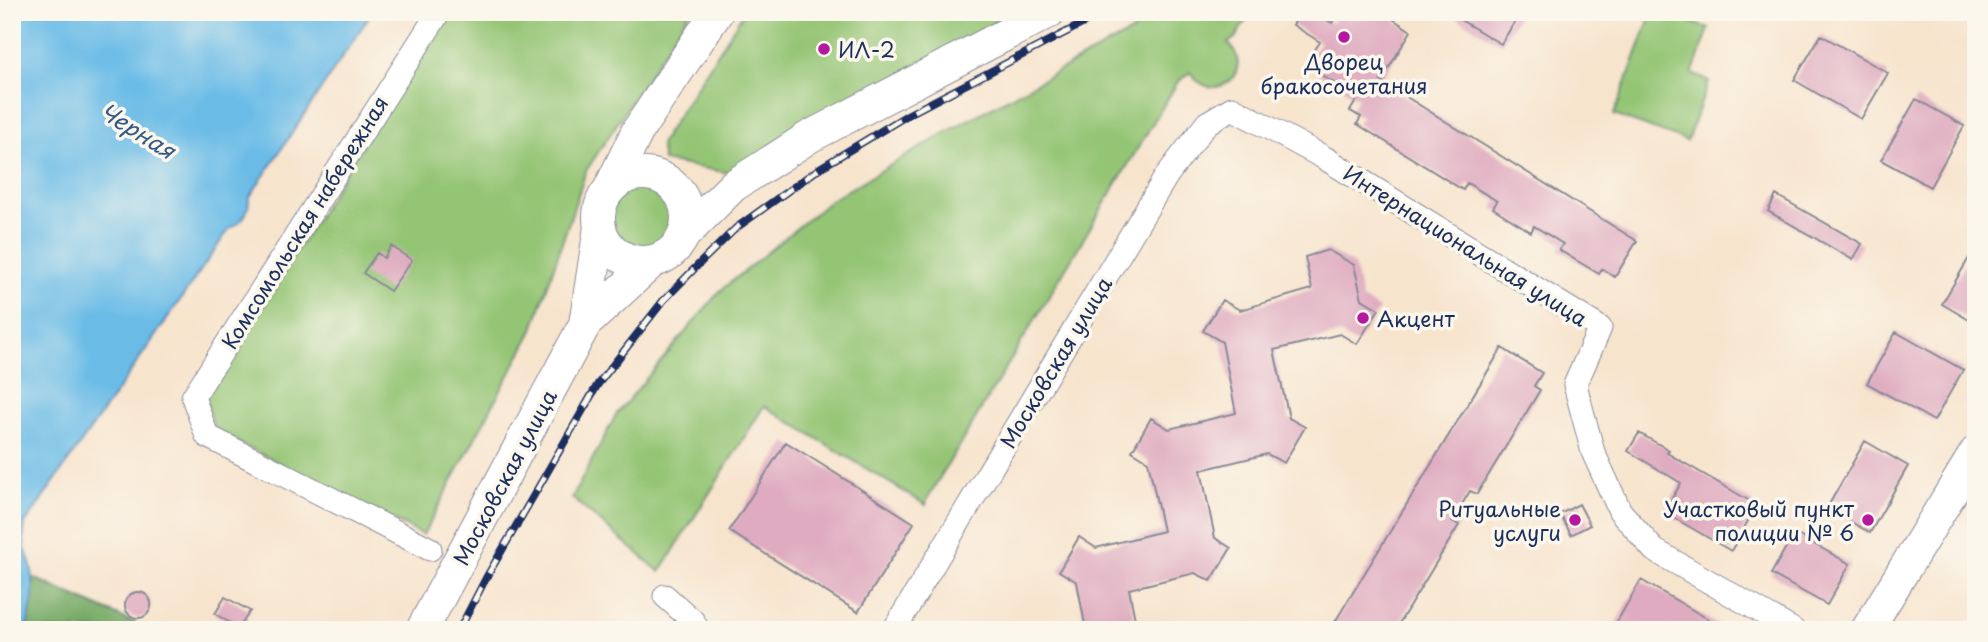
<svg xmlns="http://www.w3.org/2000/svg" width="1988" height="642" viewBox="0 0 1988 642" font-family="'Playpen Sans',sans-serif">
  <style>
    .green { fill: #94c574; stroke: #587a69; stroke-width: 2 }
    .forest { fill: #7a6; stroke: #496c62; stroke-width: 2 }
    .water { fill: #6bbce7; stroke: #4376a2; stroke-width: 2 }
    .building { fill: #dfabc0 }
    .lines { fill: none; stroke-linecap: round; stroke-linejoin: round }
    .street-casing { stroke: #898a96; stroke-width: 25 }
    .secondary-casing { stroke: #898a96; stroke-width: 34 }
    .street { stroke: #fff; stroke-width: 23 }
    .secondary { stroke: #fff; stroke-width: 32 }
    .rail-casing { stroke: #1b2f5e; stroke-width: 8 }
    .rail { stroke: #fbf7ec; stroke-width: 5; stroke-dasharray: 16; stroke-linecap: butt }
    .poi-dot { fill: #b5179e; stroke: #fbf7ec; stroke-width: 2.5 }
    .labels { text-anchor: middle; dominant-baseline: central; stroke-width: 7; stroke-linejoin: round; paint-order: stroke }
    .poi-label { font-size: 21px; fill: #1b2f5e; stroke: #fbf7ec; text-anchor: start }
    .street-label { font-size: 21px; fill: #1b2f5e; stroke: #fbf7ec }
    .water-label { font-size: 23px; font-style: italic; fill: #335987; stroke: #fbf7ec }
  </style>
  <rect width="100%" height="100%" fill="#fbf7ec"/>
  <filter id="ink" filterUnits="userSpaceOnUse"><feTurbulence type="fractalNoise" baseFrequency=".0143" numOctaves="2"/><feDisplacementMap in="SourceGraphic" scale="14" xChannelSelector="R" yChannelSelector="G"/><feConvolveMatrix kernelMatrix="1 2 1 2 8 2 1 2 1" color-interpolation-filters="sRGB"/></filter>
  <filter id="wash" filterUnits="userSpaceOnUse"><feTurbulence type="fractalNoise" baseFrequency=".00686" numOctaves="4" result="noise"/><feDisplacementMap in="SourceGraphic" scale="28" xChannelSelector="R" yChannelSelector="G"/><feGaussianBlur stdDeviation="1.57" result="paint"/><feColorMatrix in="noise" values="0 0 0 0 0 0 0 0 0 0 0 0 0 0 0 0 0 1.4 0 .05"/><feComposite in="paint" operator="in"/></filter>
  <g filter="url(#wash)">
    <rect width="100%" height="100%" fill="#f7e4cd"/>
    <path class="green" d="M 445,12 L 690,12 L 586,171 L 532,332 L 423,535 L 215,431 L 205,398 Z
      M 744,12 L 1015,12 L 729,173 L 663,161 L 660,144 Z
      M 1168,12 L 1251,12 L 1235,38 L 1228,43 C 1257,70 1214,109 1190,72 L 1177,83 L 927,499 L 926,505 L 764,406 L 660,572 L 572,498 L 616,415 L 719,292 L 831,200 L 964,122 Z
      M 1652,12 L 1664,12 L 1709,29 L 1692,74 L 1709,81 L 1687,141 L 1614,115 Z
      M611 217a32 32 0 1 1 64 0a32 32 0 1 1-64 0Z"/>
    <path class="forest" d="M 34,578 L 150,630 L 26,630 L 31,611 Z"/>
    <path class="water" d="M 12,12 L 372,12 L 249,198 C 249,213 243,222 230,228 L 25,524 C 20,551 32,557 33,579 C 35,596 30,614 26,630 L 12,630 Z"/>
    <g id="blocks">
      <path class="building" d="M 1301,12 L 1314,12 L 1332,23 L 1339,12 L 1382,12 L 1411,31 L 1381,81 L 1637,241 L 1615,277 L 1602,269 L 1599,274 L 1559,250 L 1563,244 L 1534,226 L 1531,232 L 1493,208 L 1497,201 L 1467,183 L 1463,190 L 1357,124 L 1361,117 L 1350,111 L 1358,98 L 1305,65 L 1320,42 L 1293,25 Z
        M 1447,12 L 1521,12 L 1501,44 Z
        M 1821,35 L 1888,73 L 1861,119 L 1794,80 Z
        M 1916,99 L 1964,126 L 1930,187 L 1881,160 Z
        M 1776,195 L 1862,244 L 1853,260 L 1768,211 Z
        M 391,246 L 412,260 L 390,291 L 363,273 L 377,253 L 384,258 Z
        M 1976,246 L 1976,324 L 1942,304 Z
        M 1328,250 L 1354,265 L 1362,299 L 1379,309 L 1357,344 L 1340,334 L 1274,350 L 1289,418 L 1305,427 L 1284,463 L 1267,454 L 1201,470 L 1215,538 L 1231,548 L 1211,581 L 1195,573 L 1129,589 L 1137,630 L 1086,630 L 1077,582 L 1059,571 L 1079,537 L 1096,548 L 1163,531 L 1148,461 L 1132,451 L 1151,418 L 1169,429 L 1236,413 L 1222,342 L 1203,331 L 1222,300 L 1240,310 L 1312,289 L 1305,257 Z
        M 1896,332 L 1963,370 L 1934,421 L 1867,383 Z
        M 1502,348 L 1542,373 L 1534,386 L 1540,390 L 1477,494 L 1470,491 L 1452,521 L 1459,525 L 1395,630 L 1330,630 Z
        M 1639,433 L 1669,450 L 1667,453 L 1757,505 L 1731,551 L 1664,512 L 1681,483 L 1628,451 Z
        M 1865,441 L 1908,466 L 1870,533 L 1827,508 Z
        M 786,442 L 914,523 L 858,612 L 729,531 Z
        M 1579,504 L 1590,525 L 1571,535 L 1560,514 Z
        M 1794,533 L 1850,564 L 1827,605 L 1771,574 Z
        M 1641,580 L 1727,630 L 1612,630 Z
        M125 605a13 13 0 1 1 26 0a13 13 0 1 1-26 0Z
        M 225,597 L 250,611 L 239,628 L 215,614 Z"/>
    </g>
  </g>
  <g filter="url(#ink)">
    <use href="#blocks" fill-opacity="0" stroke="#898a96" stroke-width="2"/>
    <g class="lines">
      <g class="street-casing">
        <path id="street" d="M 430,549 L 207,436 L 193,397 L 439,12
          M 665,596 L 693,621 L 698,630
          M 894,630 L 1167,175 L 1207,123 L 1232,108 L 1323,157 L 1600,328 L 1575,385 L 1593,452 L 1620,511 L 1654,550 L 1793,630"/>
      </g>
      <g class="secondary-casing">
        <path id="secondary" d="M599 218a44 44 0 1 1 88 0a44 44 0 1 1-88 0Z
          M 610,188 L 638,130 L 717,12
          M 684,235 L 733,186 L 809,137 L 1049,12
          M 585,324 L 600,227
          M 422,630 L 585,324 L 653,261
          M 1867,630 L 1976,452"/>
      </g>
      <use href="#street" class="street"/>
      <use href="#secondary" class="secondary"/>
      <g class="rail-casing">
        <path id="rail" d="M 459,630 L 486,578 L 598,384 L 663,301 L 701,262 L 736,228 L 820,168 L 909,114 L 1105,12"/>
      </g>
      <use href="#rail" class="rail"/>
    </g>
  </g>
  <g class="poi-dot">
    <circle cx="1344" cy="37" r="7"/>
    <circle cx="824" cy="49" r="7"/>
    <circle cx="1363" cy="318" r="7"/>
    <circle cx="1575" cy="520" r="7"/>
    <circle cx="1868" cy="520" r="7"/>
  </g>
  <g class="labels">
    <g class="poi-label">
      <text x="838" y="49">ИЛ-2</text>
      <text x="1344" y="61" text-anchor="middle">Дворец<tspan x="1344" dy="24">бракосочетания</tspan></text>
      <text x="1377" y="318">Акцент</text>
      <text x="1561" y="508" text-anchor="end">Ритуальные<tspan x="1561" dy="24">услуги</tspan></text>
      <text x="1854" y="508" text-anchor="end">Участковый пункт<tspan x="1854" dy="24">полиции № 6</tspan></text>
    </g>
    <g class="street-label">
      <text transform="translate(304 222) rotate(-58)">Комсомольская набережная</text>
      <text transform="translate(1466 245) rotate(32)">Интернациональная улица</text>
      <text transform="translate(1055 362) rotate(-59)">Московская улица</text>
      <text transform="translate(504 477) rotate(-62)">Московская улица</text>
    </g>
    <g class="water-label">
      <text transform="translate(138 130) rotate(32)">Черная</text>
    </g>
  </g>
  <rect width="1988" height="642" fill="none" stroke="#fbf7ec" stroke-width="42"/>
</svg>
